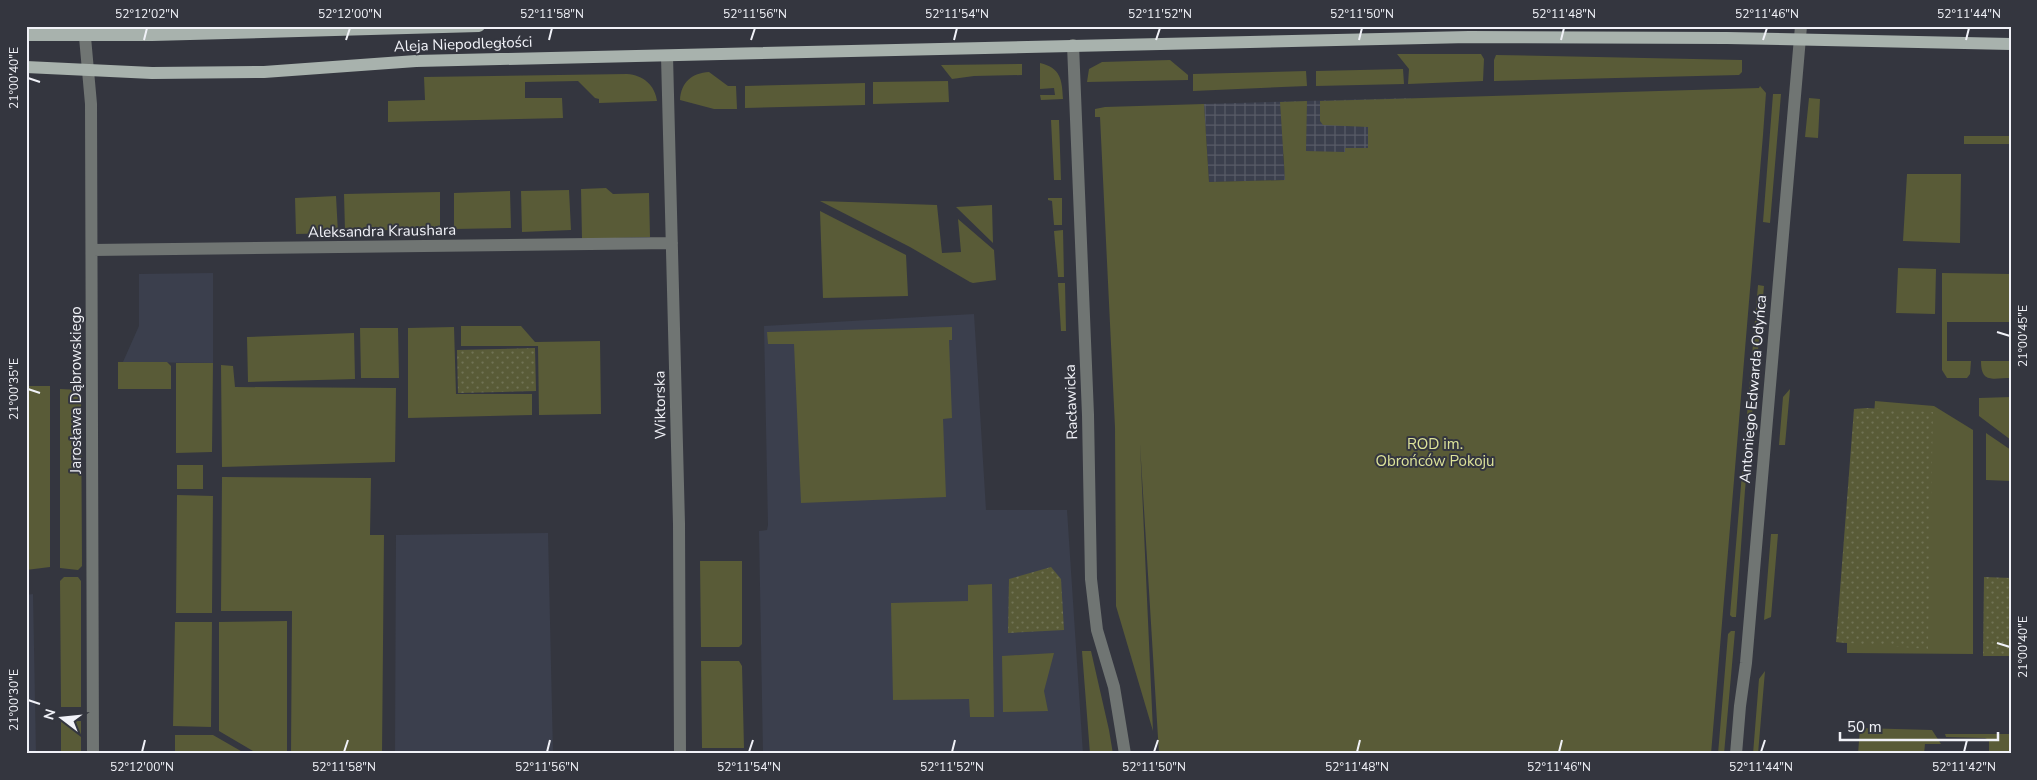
<svg xmlns="http://www.w3.org/2000/svg" width="2037" height="780" viewBox="0 0 2037 780" font-family="'Nunito Sans',sans-serif">
  <style>
    .built { fill: #3b3f4d }
    .industrial { fill: url(#industrial-grid) }
    .green { fill: #595b37 }
    .park { fill: url(#park-dots) }
    .lines { fill: none; stroke-linecap: round; stroke-linejoin: round }
    .minor { stroke: #707573; stroke-width: 12 }
    .major { stroke: #a8b2ad; stroke-width: 12 }
    .ticks { fill: none; stroke: #f1f2f8; stroke-width: 2 }
    .labels { text-anchor: middle; dominant-baseline: central; stroke-width: 4; stroke-linejoin: round; paint-order: stroke }
    .street-label { font-size: 15px; fill: #f1f2f8; stroke: #34363f }
    .park-label { font-size: 15px; fill: #dde39a; stroke: #34363f }
    .neatline { fill: none; stroke: #f1f2f8; stroke-width: 2 }
    .ticks-label { font-size: 12px; text-anchor: middle; fill: #f1f2f8 }
  </style>
  <defs>
    <pattern id="industrial-grid" width="8" height="8" patternUnits="userSpaceOnUse" patternTransform="scale(1.25)"><rect width="8" height="8" fill="#3b3f4d"/><path d="M0 4h8M4 0v8" fill="none" stroke="#585b67"/></pattern>
    <pattern id="park-dots" width="8" height="8" patternUnits="userSpaceOnUse" patternTransform="scale(1.25)"><rect width="8" height="8" fill="#595b37"/><path d="M2 2h.1M6 6h.1" fill="none" stroke="#717355" stroke-width="1.8" stroke-linecap="round"/></pattern>
  </defs>
  <rect width="100%" height="100%" fill="#34363f"/>
  <path class="built" d="M 213,273 L 213,363 L 123,362 L 139,326 L 139,274 Z
    M 974,314 L 986,510 L 1067,510 L 1083,754 L 763,754 L 759,531 L 767,530 L 768,525 L 764,326 Z
    M 548,533 L 553,754 L 395,754 L 396,535 Z
    M 33,594 L 36,754 L 26,754 L 26,595 Z"/>
  <path class="industrial" d="M 1411,98 L 1408,161 L 1283,154 L 1285,180 L 1209,182 L 1204,104 Z"/>
  <path class="green" d="M 1397,54 L 1481,54 L 1484,59 L 1483,81 L 1408,84 L 1409,69 Z
    M 1496,55 L 1742,60 L 1742,72 L 1739,75 L 1494,81 L 1494,60 Z
    M 1170,60 L 1188,75 L 1188,80 L 1087,82 L 1089,69 L 1102,62 Z
    M 1040,63 C 1061,68 1062,80 1063,99 L 1041,100 L 1040,95 L 1055,95 L 1054,88 L 1040,89 Z
    M 1022,64 L 1022,75 L 974,76 L 952,79 L 941,65 Z
    M 1403,69 L 1404,84 L 1316,86 L 1316,71 Z
    M 1306,71 L 1307,86 L 1193,91 L 1193,74 Z
    M 709,72 L 728,86 L 736,86 L 737,109 L 714,109 L 680,100 C 681,82 692,73 709,72 Z
    M 627,74 C 643,75 655,85 657,101 L 599,103 L 599,99 L 595,98 L 578,81 L 525,82 L 525,98 L 562,98 L 563,118 L 388,122 L 388,101 L 425,100 L 424,77 Z
    M 948,81 L 949,102 L 873,104 L 873,82 Z
    M 865,83 L 865,105 L 745,108 L 745,86 Z
    M 1760,86 L 1766,93 L 1763,135 L 1711,754 L 1159,754 L 1140,444 L 1153,731 L 1116,606 L 1115,427 L 1100,117 L 1095,117 L 1095,109 L 1105,107 L 1204,104 L 1209,182 L 1285,180 L 1280,102 L 1307,101 L 1306,151 L 1345,152 L 1345,148 L 1368,148 L 1368,127 L 1323,125 L 1320,121 L 1320,101 L 1759,88 Z
    M 1773,94 L 1781,94 L 1770,223 L 1763,222 Z
    M 1809,98 L 1820,99 L 1818,138 L 1805,137 Z
    M 1051,120 L 1059,120 L 1061,180 L 1054,180 Z
    M 1964,136 L 2011,136 L 2011,144 L 1964,144 Z
    M 1907,174 L 1961,174 L 1960,243 L 1903,241 Z
    M 606,188 L 613,194 L 649,193 L 650,237 L 582,239 L 581,189 Z
    M 569,190 L 571,230 L 522,232 L 521,191 Z
    M 510,191 L 511,228 L 454,229 L 454,193 Z
    M 440,192 L 440,229 L 345,231 L 344,194 Z
    M 336,196 L 338,233 L 296,234 L 295,198 Z
    M 1048,198 L 1062,198 L 1062,225 L 1054,225 L 1052,201 L 1048,200 Z
    M 820,201 L 937,205 L 942,253 L 961,252 L 958,219 L 994,250 L 996,280 L 973,283 L 970,282 L 910,247 Z
    M 992,205 L 993,243 L 956,207 Z
    M 820,211 L 906,255 L 908,296 L 823,298 Z
    M 1063,230 L 1064,277 L 1058,277 L 1054,231 Z
    M 1898,268 L 1936,269 L 1935,314 L 1896,313 Z
    M 1942,273 L 2011,274 L 2011,322 L 1947,322 L 1947,361 L 1971,361 L 1970,374 L 1967,378 L 1947,378 L 1942,370 Z
    M 1058,283 L 1065,283 L 1066,331 L 1061,331 Z
    M 1758,285 L 1764,286 L 1745,490 L 1736,617 L 1732,617 L 1730,615 Z
    M 461,326 L 521,326 L 535,342 L 600,341 L 601,414 L 539,415 L 538,346 L 461,346 Z
    M 454,327 L 456,394 L 532,394 L 532,415 L 408,418 L 408,328 Z
    M 952,327 L 952,340 L 949,340 L 952,418 L 943,419 L 946,497 L 801,503 L 794,344 L 768,344 L 767,332 Z
    M 360,328 L 398,328 L 399,378 L 361,378 Z
    M 354,333 L 355,379 L 248,382 L 247,337 Z
    M 1981,361 L 2011,361 L 2011,378 C 1993,378 1981,384 1981,361 Z
    M 118,362 L 167,362 L 171,366 L 171,389 L 118,389 Z
    M 176,363 L 213,363 L 212,452 L 176,453 Z
    M 221,365 L 233,366 L 235,387 L 396,388 L 395,462 L 222,467 Z
    M 26,386 L 50,386 L 50,567 L 26,570 Z
    M 60,389 L 81,390 L 82,566 L 78,570 L 60,568 Z
    M 1790,389 L 1785,445 L 1779,445 L 1783,397 Z
    M 2011,397 L 2011,440 L 1979,416 L 1979,398 Z
    M 1875,401 L 1934,406 L 1973,430 L 1973,654 L 1847,653 L 1847,643 L 1836,642 L 1860,612 Z
    M 1986,433 L 2011,450 L 2011,481 L 1986,480 Z
    M 177,465 L 203,465 L 203,489 L 177,489 Z
    M 222,477 L 371,478 L 370,535 L 384,535 L 382,754 L 291,754 L 292,611 L 221,611 Z
    M 177,495 L 213,496 L 212,613 L 176,613 Z
    M 1771,534 L 1778,534 L 1771,617 L 1764,620 Z
    M 700,561 L 742,561 L 742,644 L 739,647 L 701,647 Z
    M 64,577 L 78,577 L 81,581 L 81,707 L 61,707 L 60,581 Z
    M 992,584 L 994,717 L 970,717 L 969,699 L 893,700 L 891,603 L 968,601 L 968,585 Z
    M 287,621 L 287,754 L 258,754 L 219,731 L 219,622 Z
    M 175,622 L 212,622 L 211,727 L 173,726 Z
    M 1731,631 L 1735,631 L 1724,754 L 1718,754 L 1728,634 Z
    M 1082,651 L 1091,651 L 1109,730 L 1113,754 L 1090,754 Z
    M 1054,653 L 1044,691 L 1048,711 L 1003,712 L 1002,656 Z
    M 701,661 L 739,661 L 742,666 L 744,748 L 702,748 Z
    M 1765,671 L 1758,754 L 1753,754 L 1759,679 Z
    M 61,721 L 81,721 L 81,754 L 61,754 Z
    M 1860,728 L 1932,730 L 1941,744 L 1925,744 L 1924,754 L 1858,754 Z
    M 1945,734 L 2011,734 L 2011,754 L 1989,754 L 1989,740 L 1985,738 L 1946,737 Z
    M 175,735 L 213,735 L 246,754 L 175,754 Z"/>
  <path class="park" d="M 535,348 L 536,391 L 458,393 L 457,350 Z
    M 1867,408 L 1933,412 L 1928,649 L 1836,642 L 1854,409 Z
    M 1051,567 L 1061,579 L 1064,630 L 1008,633 L 1009,579 Z
    M 1984,577 L 2011,578 L 2011,656 L 1983,656 Z"/>
  <g class="lines">
    <path class="minor" d="M 84,26 L 91,104 L 93,754
      M 1073,45 L 1088,415 L 1091,579 L 1097,630 L 1114,687 L 1125,754
      M 667,56 L 679,524 L 680,754
      M 92,250 L 672,243
      M 1736,754 L 1740,706 L 1746,663 L 1801,26"/>
    <path class="major" d="M 26,35 L 152,35 L 479,26
      M 26,67 L 152,73 L 264,72 L 416,61 L 1469,37 L 1727,38 L 2011,44"/>
  </g>
  <path class="ticks" d="M 144,40 L 147,28M 346,40 L 350,28M 549,40 L 552,28M 751,40 L 755,28M 954,40 L 957,28M 1156,40 L 1160,28M 1359,40 L 1362,28M 1561,40 L 1564,28M 1763,40 L 1767,28M 1966,40 L 1969,28M 28,78 L 40,82M 1997,332 L 2010,336M 28,389 L 40,393M 1997,643 L 2010,647M 28,700 L 40,704M 142,752 L 145,740M 344,752 L 348,740M 547,752 L 550,740M 749,752 L 753,740M 952,752 L 955,740M 1154,752 L 1158,740M 1357,752 L 1360,740M 1559,752 L 1562,740M 1761,752 L 1765,740M 1964,752 L 1967,740"/>
  <g class="labels">
    <g class="street-label">
      <text transform="translate(463 44) rotate(-2)">Aleja Niepodległości</text>
      <text transform="translate(382 231) rotate(-1)">Aleksandra Kraushara</text>
      <text transform="translate(1753 389) rotate(-85)">Antoniego Edwarda Odyńca</text>
      <text transform="translate(76 390) rotate(-90)">Jarosława Dąbrowskiego</text>
      <text transform="translate(1071 402) rotate(-92)">Racławicka</text>
      <text transform="translate(660 405) rotate(-91)">Wiktorska</text>
    </g>
    <g class="park-label">
      <text x="1435" y="444">ROD im.<tspan x="1435" dy="17">Obrońców Pokoju</tspan></text>
    </g>
  </g>
  <rect width="2037" height="780" fill="none" stroke="#34363f" stroke-width="55"/>
  <g transform="translate(62 718) rotate(286)" stroke="#34363f" stroke-width="4" paint-order="stroke">
  <path d="M0-4L9 19L0 12L-9 19Z" fill="#f1f2f8"/>
  <text y="-8" font-size="14" font-weight="bold" text-anchor="middle" fill="#f1f2f8">N</text>
  </g>
  <path d="M1840 732v8h158v-8" fill="none" stroke="#f1f2f8" stroke-width="2.5"/>
  <text x="1847" y="732" font-size="15" fill="#f1f2f8" stroke="#34363f" stroke-width="4" paint-order="stroke">50 m</text>
  <rect x="28" y="28" width="1982" height="724" class="neatline"/>
  <g class="ticks-label">
    <text x="147" y="18">52°12'02"N</text>
    <text x="350" y="18">52°12'00"N</text>
    <text x="552" y="18">52°11'58"N</text>
    <text x="755" y="18">52°11'56"N</text>
    <text x="957" y="18">52°11'54"N</text>
    <text x="1160" y="18">52°11'52"N</text>
    <text x="1362" y="18">52°11'50"N</text>
    <text x="1564" y="18">52°11'48"N</text>
    <text x="1767" y="18">52°11'46"N</text>
    <text x="1969" y="18">52°11'44"N</text>
    <text transform="translate(14 78) rotate(-90)" y="4">21°00'40"E</text>
    <text transform="translate(2023 336) rotate(-90)" y="4">21°00'45"E</text>
    <text transform="translate(14 389) rotate(-90)" y="4">21°00'35"E</text>
    <text transform="translate(2023 647) rotate(-90)" y="4">21°00'40"E</text>
    <text transform="translate(14 700) rotate(-90)" y="4">21°00'30"E</text>
    <text x="142" y="771">52°12'00"N</text>
    <text x="344" y="771">52°11'58"N</text>
    <text x="547" y="771">52°11'56"N</text>
    <text x="749" y="771">52°11'54"N</text>
    <text x="952" y="771">52°11'52"N</text>
    <text x="1154" y="771">52°11'50"N</text>
    <text x="1357" y="771">52°11'48"N</text>
    <text x="1559" y="771">52°11'46"N</text>
    <text x="1761" y="771">52°11'44"N</text>
    <text x="1964" y="771">52°11'42"N</text>
  </g>
</svg>
